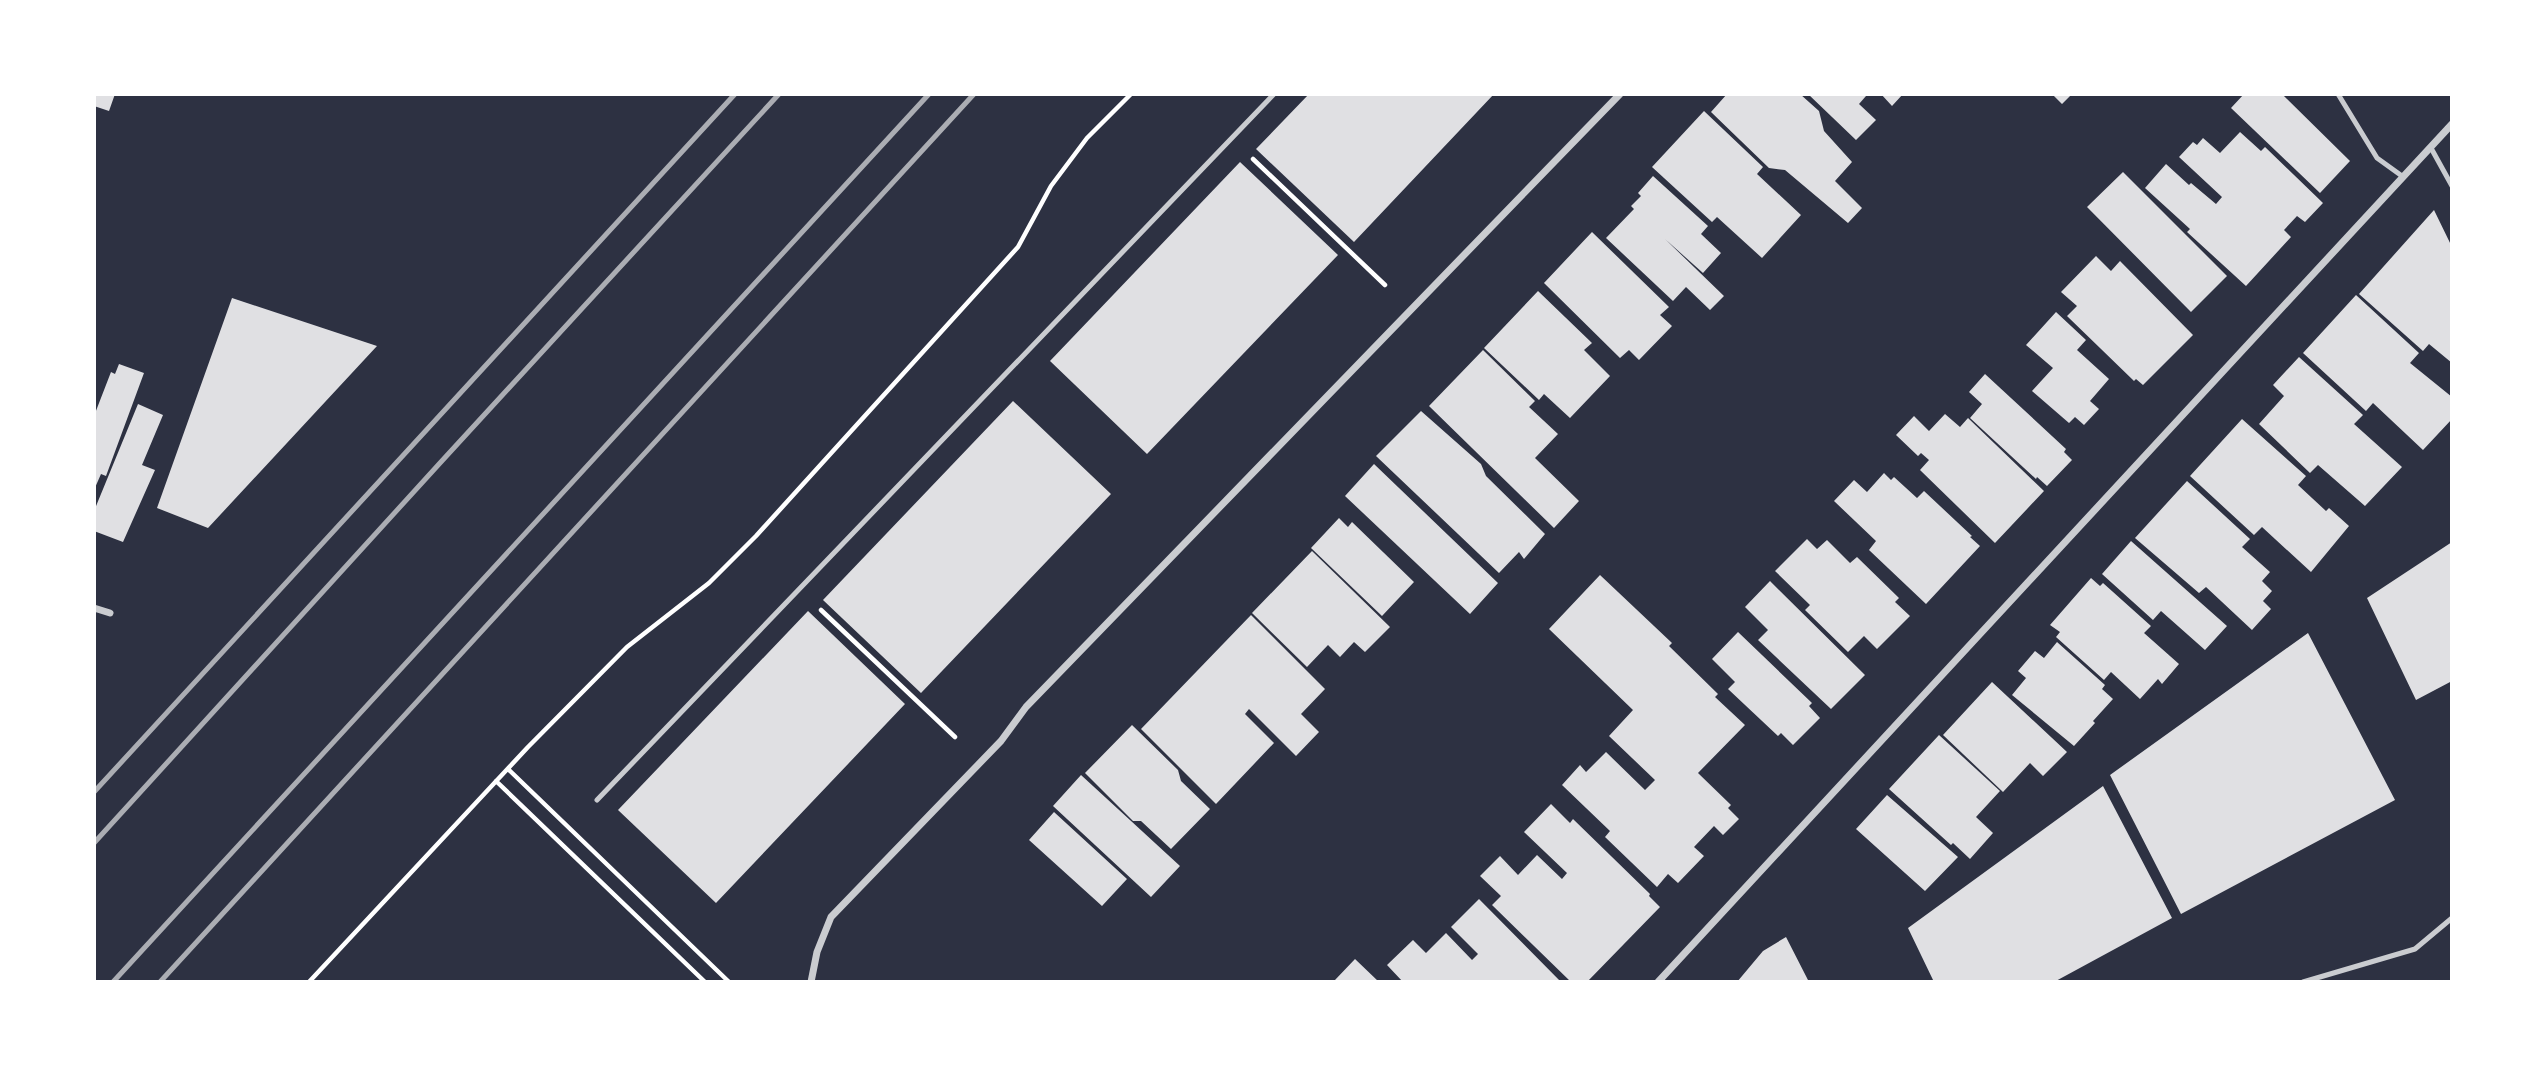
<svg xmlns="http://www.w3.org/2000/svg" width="2546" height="1076" viewBox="0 0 2546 1076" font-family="Overpass,sans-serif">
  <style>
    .building { fill: #e0e0e3 }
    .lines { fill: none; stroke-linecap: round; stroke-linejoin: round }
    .path { stroke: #fff; stroke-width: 4.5 }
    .service { stroke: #caccd0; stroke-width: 5 }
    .minor { stroke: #caccd0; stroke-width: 7 }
    .rail { stroke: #abadb3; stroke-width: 5 }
  </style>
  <rect width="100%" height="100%" fill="#2d3142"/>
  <path class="building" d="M 94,94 L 115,94 L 109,111 L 94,106 Z
    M 1309,94 L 1494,94 L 1354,242 L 1256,149 Z
    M 1727,94 L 1800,94 L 1819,111 L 1824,131 L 1852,162 L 1835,181 L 1862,208 L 1848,223 L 1785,170 L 1769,168 L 1711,112 Z
    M 1808,94 L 1865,94 L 1866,96 L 1859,104 L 1876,120 L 1856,140 Z
    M 1881,94 L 1903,94 L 1892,106 Z
    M 2052,94 L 2072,94 L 2062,104 Z
    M 2244,94 L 2282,94 L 2350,161 L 2320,193 L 2231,108 Z
    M 1704,111 L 1763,167 L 1757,174 L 1801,215 L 1762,258 L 1717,217 L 1712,222 L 1652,167 Z
    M 2240,132 L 2261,151 L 2265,147 L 2323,203 L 2305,222 L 2297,216 L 2284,230 L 2291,237 L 2246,286 L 2187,232 L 2190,229 L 2145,188 L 2166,164 L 2189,185 L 2191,183 L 2216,204 L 2222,197 L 2179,157 L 2193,142 L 2197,145 L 2203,138 L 2220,153 Z
    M 1240,162 L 1338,255 L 1147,454 L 1050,361 Z
    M 2123,172 L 2227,276 L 2191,312 L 2087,207 Z
    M 1653,176 L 1708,226 L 1701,234 L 1721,253 L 1703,273 L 1665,239 L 1724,296 L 1710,310 L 1686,287 L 1673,301 L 1606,238 L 1634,209 L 1631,206 L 1641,196 L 1638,193 Z
    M 2434,210 L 2452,247 L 2452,363 L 2429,344 L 2423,351 L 2359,294 Z
    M 1592,232 L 1669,307 L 1660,315 L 1672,326 L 1639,360 L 1629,350 L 1620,358 L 1544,283 Z
    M 2096,256 L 2111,271 L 2120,261 L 2193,335 L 2143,385 L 2136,379 L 2134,381 L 2067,316 L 2077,306 L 2061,292 Z
    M 1538,291 L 1592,343 L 1584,350 L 1610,376 L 1570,418 L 1544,394 L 1539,400 L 1484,348 Z
    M 2356,295 L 2419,353 L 2410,363 L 2452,397 L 2452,419 L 2423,450 L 2373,403 L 2366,411 L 2303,353 Z
    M 232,298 L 377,346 L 208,528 L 157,508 Z
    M 2056,312 L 2086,340 L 2077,350 L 2109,379 L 2090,401 L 2099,409 L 2084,425 L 2075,417 L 2069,423 L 2032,391 L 2053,368 L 2026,345 Z
    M 1483,350 L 1535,401 L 1529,407 L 1558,434 L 1535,458 L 1579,501 L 1554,528 L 1429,406 Z
    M 2299,357 L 2363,415 L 2354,424 L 2402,467 L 2365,506 L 2318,465 L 2310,473 L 2259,424 L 2284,396 L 2273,385 Z
    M 119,364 L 144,373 L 106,476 L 101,474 L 94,490 L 94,416 L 111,372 L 115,374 Z
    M 1985,374 L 2066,449 L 2064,452 L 2072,460 L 2047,486 L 2037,477 L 2036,479 L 1970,418 L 1982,404 L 1969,392 Z
    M 1013,401 L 1111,494 L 921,693 L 823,600 Z
    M 138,404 L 163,415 L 142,465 L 155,470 L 123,542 L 94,531 L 94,511 Z
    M 1421,411 L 1481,464 L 1486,476 L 1545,534 L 1524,559 L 1519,552 L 1499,573 L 1376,456 Z
    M 1945,414 L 1960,427 L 1968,418 L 2044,491 L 1995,543 L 1920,470 L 1929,460 L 1921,453 L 1918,456 L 1896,435 L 1914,416 L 1929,431 Z
    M 2242,419 L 2306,476 L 2298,485 L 2326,511 L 2329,508 L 2349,526 L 2311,572 L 2262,527 L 2254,535 L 2190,476 Z
    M 1374,464 L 1498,583 L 1470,614 L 1345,496 Z
    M 1884,473 L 1891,480 L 1894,477 L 1917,498 L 1924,491 L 1972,536 L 1970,537 L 1980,546 L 1926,604 L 1869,550 L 1876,541 L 1834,501 L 1854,480 L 1867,492 Z
    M 2187,481 L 2250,539 L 2242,547 L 2270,572 L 2262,581 L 2272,591 L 2263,601 L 2271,609 L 2252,630 L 2206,587 L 2199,593 L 2135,538 Z
    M 1339,518 L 1348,527 L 1352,522 L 1414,582 L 1382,616 L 1311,548 Z
    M 1807,539 L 1817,549 L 1827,540 L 1850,563 L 1857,557 L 1899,598 L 1895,602 L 1910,616 L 1877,649 L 1864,636 L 1848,652 L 1805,610 L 1810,605 L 1775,571 Z
    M 2131,541 L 2227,626 L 2205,650 L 2161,611 L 2153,620 L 2102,574 Z
    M 2452,542 L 2452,681 L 2416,700 L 2367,598 Z
    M 1312,551 L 1390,627 L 1365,652 L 1354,642 L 1340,657 L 1328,645 L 1307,667 L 1252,613 Z
    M 1600,575 L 1672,643 L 1669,646 L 1718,694 L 1715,697 L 1745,725 L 1698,773 L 1731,805 L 1728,808 L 1739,819 L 1723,835 L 1714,826 L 1694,847 L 1704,856 L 1678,883 L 1668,874 L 1657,887 L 1605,837 L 1610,831 L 1562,785 L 1580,765 L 1586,772 L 1606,752 L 1645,790 L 1655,780 L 1609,736 L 1633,710 L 1549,629 Z
    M 2091,578 L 2100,586 L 2103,583 L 2151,626 L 2144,633 L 2179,664 L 2162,684 L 2158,679 L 2140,699 L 2111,672 L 2104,680 L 2056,637 L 2060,632 L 2050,625 Z
    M 1770,581 L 1865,675 L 1831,709 L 1758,640 L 1768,630 L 1745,607 Z
    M 808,611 L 905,704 L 716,903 L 618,810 Z
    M 1251,615 L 1325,689 L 1301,714 L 1319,732 L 1296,756 L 1249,709 L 1245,714 L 1274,743 L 1216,804 L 1141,729 Z
    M 1738,632 L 1812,703 L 1809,706 L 1820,718 L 1793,745 L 1781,733 L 1778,736 L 1728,689 L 1735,682 L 1712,659 Z
    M 2308,633 L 2395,800 L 2181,914 L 2110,775 Z
    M 2057,642 L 2105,685 L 2102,689 L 2113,699 L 2093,721 L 2095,723 L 2074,746 L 2012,695 L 2026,678 L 2018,671 L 2035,651 L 2044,658 Z
    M 1992,682 L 2067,752 L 2043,776 L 2030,763 L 2003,792 L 1943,735 Z
    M 1132,725 L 1178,770 L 1181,781 L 1210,809 L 1171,849 L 1141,821 L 1133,821 L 1085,773 Z
    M 1939,735 L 2000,791 L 1976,817 L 1993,833 L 1970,859 L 1953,843 L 1951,845 L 1889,789 Z
    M 1081,775 L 1180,866 L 1151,897 L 1053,806 Z
    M 2103,786 L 2172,918 L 2054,982 L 1934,982 L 1908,928 Z
    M 1887,795 L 1958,857 L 1925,891 L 1856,829 Z
    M 1551,804 L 1570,823 L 1573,819 L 1650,894 L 1649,896 L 1660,907 L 1587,982 L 1571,982 L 1492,905 L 1501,896 L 1480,876 L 1500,856 L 1518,875 L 1537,855 L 1562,879 L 1567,873 L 1524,832 Z
    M 1054,812 L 1127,879 L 1102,906 L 1029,840 Z
    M 1479,899 L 1561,982 L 1403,982 L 1387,965 L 1413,940 L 1426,953 L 1446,933 L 1472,960 L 1478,954 L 1451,927 Z
    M 1786,937 L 1809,982 L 1737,982 L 1763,951 Z
    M 1355,959 L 1379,982 L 1335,980 Z"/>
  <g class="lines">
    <path class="path" d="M 1253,159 L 1385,285
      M 821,610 L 955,737
      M 508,769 L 729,982
      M 496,781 L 705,982
      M 309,982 L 528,747 L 627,647 L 709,583 L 756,536 L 1018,247 L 1051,186 L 1087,138 L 1131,94"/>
    <path class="service" d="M 2338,94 L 2377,158 L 2402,176
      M 2431,148 L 2452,186
      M 597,800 L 1274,94
      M 2303,982 L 2415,949 L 2452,918"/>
    <path class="minor" d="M 94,608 L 110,613
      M 811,982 L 817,952 L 831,917 L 1001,741 L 1026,707 L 1620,94
      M 1658,982 L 2452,124"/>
    <path class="rail" d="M 94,792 L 735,94
      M 94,843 L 440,463 L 779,94
      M 113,982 L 929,94
      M 160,982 L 974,94"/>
  </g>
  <rect width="2546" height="1076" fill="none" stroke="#ffffff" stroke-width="192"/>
</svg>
